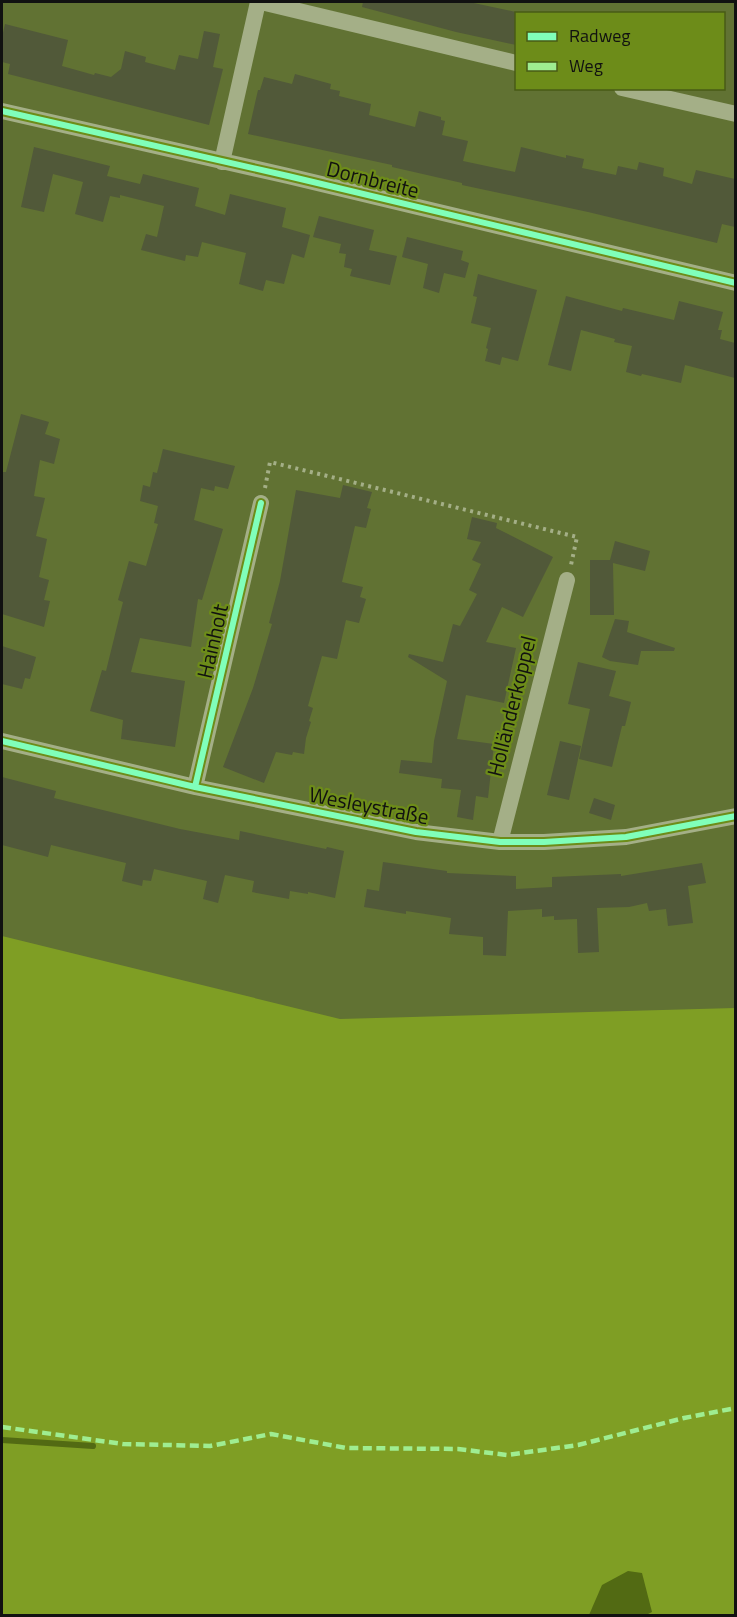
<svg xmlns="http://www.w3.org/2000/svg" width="737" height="1617" viewBox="0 0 737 1617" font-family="'Titillium Web',sans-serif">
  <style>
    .green { fill: #7f9e24 }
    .water { fill: #526a13 }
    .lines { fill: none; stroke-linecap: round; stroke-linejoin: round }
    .stream { stroke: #526a13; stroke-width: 6 }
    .building { fill: #515939 }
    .path { stroke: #a4af87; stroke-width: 4; stroke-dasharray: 3 4.5; stroke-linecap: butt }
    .street { stroke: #a4af87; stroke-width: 16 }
    .quiet { stroke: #9fed91; stroke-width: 4.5; stroke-dasharray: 9 4.5; stroke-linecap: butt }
    .cycleway-casing { stroke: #6d8c19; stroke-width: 10 }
    .cycleway { stroke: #80ffba; stroke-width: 6 }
    .labels { text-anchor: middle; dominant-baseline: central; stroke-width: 4.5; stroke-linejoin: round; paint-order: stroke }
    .street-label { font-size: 21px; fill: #111; stroke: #6d8c19 }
  </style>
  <rect width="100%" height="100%" fill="#617233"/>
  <path class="green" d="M 2,936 L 340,1019 L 735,1008 L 735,1615 L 2,1616 Z"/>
  <path class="water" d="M 628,1571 L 642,1573 L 652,1612 L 646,1615 L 589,1615 L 602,1585 Z"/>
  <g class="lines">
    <path class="stream" d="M 2,1440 L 93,1446"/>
  </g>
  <path class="building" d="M 363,2 L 469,2 L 516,12 L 516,45 L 456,32 L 362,7 Z
    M 5,24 L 68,40 L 62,66 L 94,75 L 95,73 L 111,77 L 121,69 L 125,51 L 146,57 L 145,62 L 175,70 L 179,55 L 198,59 L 204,31 L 220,34 L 213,67 L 223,69 L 209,125 L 8,74 L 10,64 L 2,62 L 2,37 Z
    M 295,74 L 331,84 L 330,89 L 340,91 L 339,96 L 371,104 L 369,115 L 415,127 L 419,111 L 441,117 L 441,120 L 445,121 L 442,135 L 468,141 L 463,161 L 515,172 L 521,147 L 566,158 L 566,155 L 584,159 L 582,168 L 616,175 L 618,166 L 637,170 L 639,162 L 664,168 L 663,176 L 692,184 L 696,170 L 735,179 L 735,227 L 722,224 L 717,243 L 588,212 L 462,185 L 462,183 L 392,167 L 392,165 L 248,134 L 258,90 L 260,90 L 264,77 L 292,84 Z
    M 34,147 L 110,166 L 107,176 L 140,184 L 143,174 L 199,188 L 195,206 L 225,215 L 230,194 L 286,208 L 282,227 L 310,235 L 304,258 L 292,254 L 284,284 L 266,280 L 263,291 L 239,284 L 246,253 L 202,242 L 198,257 L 186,255 L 185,261 L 141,250 L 146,234 L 157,237 L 164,206 L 120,195 L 120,198 L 110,196 L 103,222 L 75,214 L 83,182 L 53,174 L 44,212 L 21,207 Z
    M 319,216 L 374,230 L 369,250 L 397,256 L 390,285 L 350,276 L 352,269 L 344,267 L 346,254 L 339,253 L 341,244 L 313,237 Z
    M 407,237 L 463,251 L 461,260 L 469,263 L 465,278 L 444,273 L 439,293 L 423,288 L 428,264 L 402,257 Z
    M 478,274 L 537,290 L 518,361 L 502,357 L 500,365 L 485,361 L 488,349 L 486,348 L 491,328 L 471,323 L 477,297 L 473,296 Z
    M 566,296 L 622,311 L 623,308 L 674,320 L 679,301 L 723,312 L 718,330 L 722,330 L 720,339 L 735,343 L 735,378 L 685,365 L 681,383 L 642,374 L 641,376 L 626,372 L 632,346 L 614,342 L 615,339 L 581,330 L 571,371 L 548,365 Z
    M 21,414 L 49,422 L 45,434 L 60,439 L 54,464 L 40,460 L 34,496 L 45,498 L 36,536 L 47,539 L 39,577 L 49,580 L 44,600 L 50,601 L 44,627 L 2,614 L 2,485 L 3,472 L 6,472 Z
    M 163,449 L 235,466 L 228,489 L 215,486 L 214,491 L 201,488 L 194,520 L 223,529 L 202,600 L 198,599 L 191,647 L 140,638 L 131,672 L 185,681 L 175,747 L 121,739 L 123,720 L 90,711 L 102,670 L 106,671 L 123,602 L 118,600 L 129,561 L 146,566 L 158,524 L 154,523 L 158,506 L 140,501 L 143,485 L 150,487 L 153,472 L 157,473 Z
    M 343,485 L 372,492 L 367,508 L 371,509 L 366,528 L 355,526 L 342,582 L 363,587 L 360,597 L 366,599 L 359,623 L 346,620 L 337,659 L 322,656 L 308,706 L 313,708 L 309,721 L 311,722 L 306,738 L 304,754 L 293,752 L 292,755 L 276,752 L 264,783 L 223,767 L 253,688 L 272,624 L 269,623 L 280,581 L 296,490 L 340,498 Z
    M 472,517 L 497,523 L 496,528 L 553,557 L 523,617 L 502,607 L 486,642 L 516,648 L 504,703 L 466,695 L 457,739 L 494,744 L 488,798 L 476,796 L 473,820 L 457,817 L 461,790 L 441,788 L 442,779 L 399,773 L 401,760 L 432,763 L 434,741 L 447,681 L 408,657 L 409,654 L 443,662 L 453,624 L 460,626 L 477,594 L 469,590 L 481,564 L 472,560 L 481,542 L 467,539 Z
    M 615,541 L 650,551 L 645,571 L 613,563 L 614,615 L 590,615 L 590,560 L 610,560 Z
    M 615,619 L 629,621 L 627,632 L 675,648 L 674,651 L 641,651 L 638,665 L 610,661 L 602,657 Z
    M 2,646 L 36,657 L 30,679 L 25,678 L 22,689 L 2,684 Z
    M 578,662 L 616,671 L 609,696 L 631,702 L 625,726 L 622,726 L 612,767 L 579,759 L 590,709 L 568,704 Z
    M 560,741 L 581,746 L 569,800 L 547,795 Z
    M 2,777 L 56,791 L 54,798 L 180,829 L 239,840 L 240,831 L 326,849 L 327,847 L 344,851 L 335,898 L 308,892 L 308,894 L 290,891 L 289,899 L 252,892 L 254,881 L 225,875 L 218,903 L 203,899 L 207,881 L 154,869 L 151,881 L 143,880 L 142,886 L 122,881 L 126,863 L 51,845 L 48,857 L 2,845 Z
    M 594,798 L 615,805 L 611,820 L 589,813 Z
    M 383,862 L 447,871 L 447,873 L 516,876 L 516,889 L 552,887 L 552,877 L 621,874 L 621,876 L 702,863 L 706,883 L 688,886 L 693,923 L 668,926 L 666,909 L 649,911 L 647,903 L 629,907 L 597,908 L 599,952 L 578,953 L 577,919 L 554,920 L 554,916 L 542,917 L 542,909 L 508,911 L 506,956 L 483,955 L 483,937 L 449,934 L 451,918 L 406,911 L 406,914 L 364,907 L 367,889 L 379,891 Z"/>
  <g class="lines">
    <path class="path" d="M 265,488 L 270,462 L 577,537 L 571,565"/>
    <path class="street" d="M 261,2 L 516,63
      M 622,88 L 736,114
      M 2,111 L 288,176 L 736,283
      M 222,162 L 258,2
      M 2,741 L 195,787 L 416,832 L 500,842 L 544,842 L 626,837 L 736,816
      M 195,787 L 261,503
      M 500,842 L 567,580"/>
    <path class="quiet" d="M 2,1427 L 123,1444 L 210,1446 L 271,1434 L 346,1448 L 458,1449 L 507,1455 L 578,1445 L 684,1418 L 736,1408"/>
    <g class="cycleway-casing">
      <path id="cycleway" d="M 2,111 L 288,176 L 736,283
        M 2,741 L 195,787 L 416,832 L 500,842 L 544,842 L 626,837 L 736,816
        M 195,787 L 261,503"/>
    </g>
    <use href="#cycleway" class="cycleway"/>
  </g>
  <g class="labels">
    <g class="street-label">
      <text transform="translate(373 179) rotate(14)">Dornbreite</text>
      <text transform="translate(212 641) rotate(-77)">Hainholt</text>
      <text transform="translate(511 706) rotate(-76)">Holländerkoppel</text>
      <text transform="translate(369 805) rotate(11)">Wesleystraße</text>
    </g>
  </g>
  <rect width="737" height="1617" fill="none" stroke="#111111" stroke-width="6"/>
  <rect x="515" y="12" width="210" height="78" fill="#6d8c19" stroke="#485b16" stroke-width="1.5"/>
  <rect x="527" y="32" width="30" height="9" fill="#80ffba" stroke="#485b16" stroke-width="1.5"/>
  <text x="569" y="42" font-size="18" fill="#111111">Radweg</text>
  <rect x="527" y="62" width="30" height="9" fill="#9fed91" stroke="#485b16" stroke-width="1.5"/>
  <text x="569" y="72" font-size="18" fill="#111111">Weg</text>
</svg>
